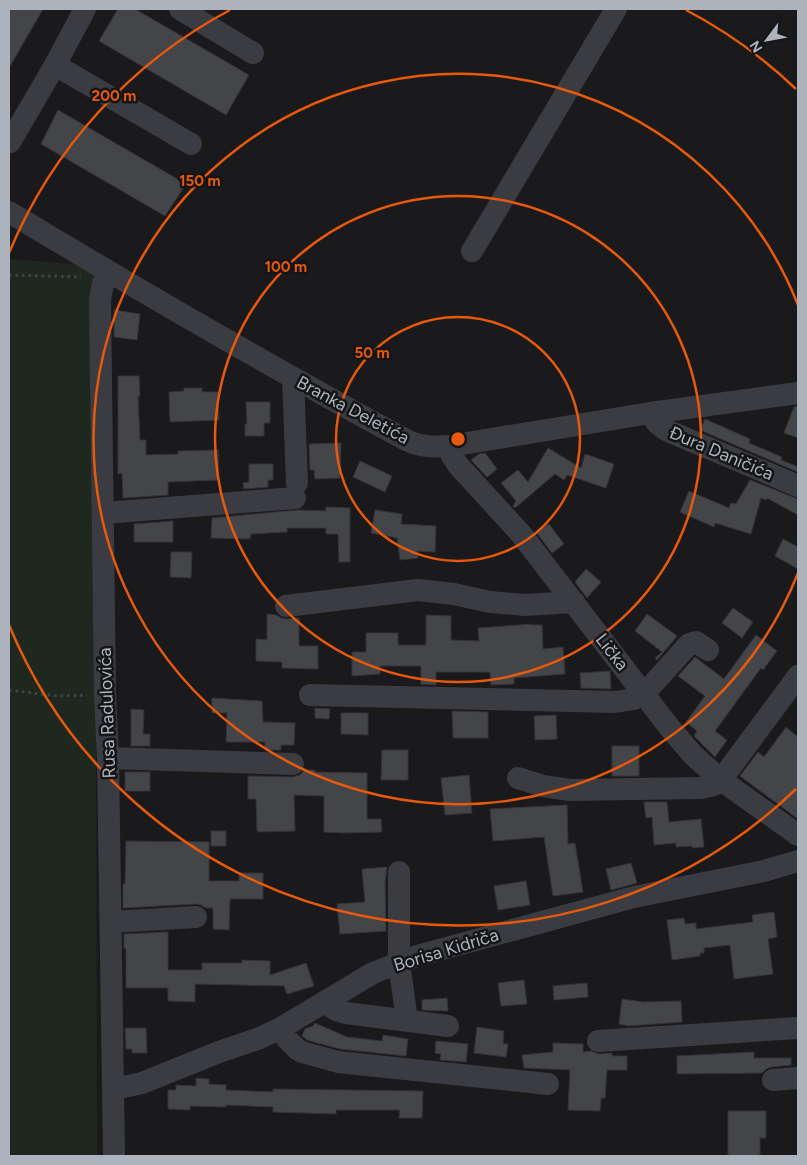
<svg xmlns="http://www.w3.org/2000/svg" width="807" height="1165" viewBox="0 0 807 1165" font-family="Figtree,sans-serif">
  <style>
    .green { fill: #1f281f }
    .building { fill: #444549; stroke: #343438 }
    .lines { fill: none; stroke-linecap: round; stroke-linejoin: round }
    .path { stroke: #404448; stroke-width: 3; stroke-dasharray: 2.5 4; stroke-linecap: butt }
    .minor { stroke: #3a3c41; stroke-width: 22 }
    .ring { fill: none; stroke: #e8590c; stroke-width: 2.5 }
    .labels { text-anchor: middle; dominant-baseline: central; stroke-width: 5; stroke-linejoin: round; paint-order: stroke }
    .street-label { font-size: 18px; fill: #acb3bc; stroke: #151517 }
    .centre { fill: #e8590c; stroke: #151517; stroke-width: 2.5 }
    .ring-label { font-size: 15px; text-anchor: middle; font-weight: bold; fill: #e8590c; stroke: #151517; stroke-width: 5; stroke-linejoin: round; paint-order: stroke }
  </style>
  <rect width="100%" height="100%" fill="#1a1a1c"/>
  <path class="green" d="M 9,259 L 95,266 L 97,1156 L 9,1156 Z"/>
  <path class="building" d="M 9,9 L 43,9 L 9,68 Z
    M 118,9 L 135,9 L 249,75 L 226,115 L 99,41 Z
    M 58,110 L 186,184 L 165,216 L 41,144 Z
    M 114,310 L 140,314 L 137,340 L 114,337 Z
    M 118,376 L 139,376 L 140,396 L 138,396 L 140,440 L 146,440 L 146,455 L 178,454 L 178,451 L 218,450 L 219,480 L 168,482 L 168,495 L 123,498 L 122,473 L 118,474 Z
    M 184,388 L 202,388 L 202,392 L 218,392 L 219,420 L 170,422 L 169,392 L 184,391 Z
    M 246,402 L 270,402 L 270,423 L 264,423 L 264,436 L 245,436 L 245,424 L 247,424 Z
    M 798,406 L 798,438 L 784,433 L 794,407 Z
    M 705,419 L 750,439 L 749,443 L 782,457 L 781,460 L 798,467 L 798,472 L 700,430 Z
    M 341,443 L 340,478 L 315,479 L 314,470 L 310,470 L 309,444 Z
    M 548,448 L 581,468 L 585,454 L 614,464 L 606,488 L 567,475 L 564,480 L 555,474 L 515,508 L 513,506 L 516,501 L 501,483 L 518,470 L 528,482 Z
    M 485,453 L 497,469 L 487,477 L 471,460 L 479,454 Z
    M 360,461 L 392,476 L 385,492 L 353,477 Z
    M 249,464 L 273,464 L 273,480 L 268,480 L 268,487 L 244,489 L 243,483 L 249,482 Z
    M 750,480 L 798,499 L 798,515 L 767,498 L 766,500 L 761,498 L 751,534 L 715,523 L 714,527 L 680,512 L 689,491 L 729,508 L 731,503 L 736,504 Z
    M 326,507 L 350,508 L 350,562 L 339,562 L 338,534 L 326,534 L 326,528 L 287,528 L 287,532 L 251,534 L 250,539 L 211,538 L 212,518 L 298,510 L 326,511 Z
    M 375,510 L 402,514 L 401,524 L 436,526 L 435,552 L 417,551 L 418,558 L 400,560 L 397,538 L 371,533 Z
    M 173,521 L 173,542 L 134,542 L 134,524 Z
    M 549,524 L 564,544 L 552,553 L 537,533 Z
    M 783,539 L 798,547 L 798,569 L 775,556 Z
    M 171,552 L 192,552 L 191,578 L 170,577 Z
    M 586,569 L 601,582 L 587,598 L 575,582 Z
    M 733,608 L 753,622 L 742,638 L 722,623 Z
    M 267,614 L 276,615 L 281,618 L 287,619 L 299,618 L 299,646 L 318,646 L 318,669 L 282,668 L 282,662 L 256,661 L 256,639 L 267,640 Z
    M 647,614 L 677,636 L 657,660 L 655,658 L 662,652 L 635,631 Z
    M 426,615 L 451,616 L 451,640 L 479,641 L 478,628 L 532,624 L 532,625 L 542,625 L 543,649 L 563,647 L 565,674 L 514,678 L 514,684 L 491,685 L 490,672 L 436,672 L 436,685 L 421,684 L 421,666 L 380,666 L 380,674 L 352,676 L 352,652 L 366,652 L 366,633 L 398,633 L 398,645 L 426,645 Z
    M 756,635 L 777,651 L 763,670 L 761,668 L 715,731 L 727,740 L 715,757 L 694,736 L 697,731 L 686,722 L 705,696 L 678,676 L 695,657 L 724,679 Z
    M 610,671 L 611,689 L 581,688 L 580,673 Z
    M 212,698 L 262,701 L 263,722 L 295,723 L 294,745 L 281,745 L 281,750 L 265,750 L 265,742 L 226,742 L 227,713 L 212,713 Z
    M 315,708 L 330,709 L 329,719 L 315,718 Z
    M 131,709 L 144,710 L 143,734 L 150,734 L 150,746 L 131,746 Z
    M 452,711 L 488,712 L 488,738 L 453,738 Z
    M 341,713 L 368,713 L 368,735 L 341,734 Z
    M 556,715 L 557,739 L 535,740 L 534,716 Z
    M 786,727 L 798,737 L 798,819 L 740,776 L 758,752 L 764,757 Z
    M 612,746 L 639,746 L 639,776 L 612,776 Z
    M 382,750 L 408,750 L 408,780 L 381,780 Z
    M 305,770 L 315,770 L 315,772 L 367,773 L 367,819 L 381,819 L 382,832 L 342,833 L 324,832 L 324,796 L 294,795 L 295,831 L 258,832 L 257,830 L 256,799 L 248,799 L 248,776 L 293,777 L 300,775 Z
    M 125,772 L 150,772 L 150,791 L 125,791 Z
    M 469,775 L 472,813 L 445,815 L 441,778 Z
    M 644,802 L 667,802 L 669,822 L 701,819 L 704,847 L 692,848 L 692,846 L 676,847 L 676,843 L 654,845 L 652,817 L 646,818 Z
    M 567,805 L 568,844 L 575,843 L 583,892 L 553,896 L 544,837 L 493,841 L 490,809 Z
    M 211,831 L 226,831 L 226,846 L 211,846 Z
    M 126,841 L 209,842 L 209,881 L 239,881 L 239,873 L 263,873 L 263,899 L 230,899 L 229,930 L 213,929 L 213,908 L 206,908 L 201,905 L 196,904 L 123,908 L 123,884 L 125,884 Z
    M 631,863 L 637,883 L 611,890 L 606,869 Z
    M 387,867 L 385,883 L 386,931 L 340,934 L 337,904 L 365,902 L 362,869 Z
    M 526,881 L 530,905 L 498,910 L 494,886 Z
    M 774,912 L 777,937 L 768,939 L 773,974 L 734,979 L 730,945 L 704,948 L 704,953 L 700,953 L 700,956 L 672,960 L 667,920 L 684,918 L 685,924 L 696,923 L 696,929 L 753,922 L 752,915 Z
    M 168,932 L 168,970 L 202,970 L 202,963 L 242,963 L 242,960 L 270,961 L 270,975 L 306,963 L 314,986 L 287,994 L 284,986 L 195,984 L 195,1002 L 168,1001 L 168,988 L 126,988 L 126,949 L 124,948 L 124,934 Z
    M 524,980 L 527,1004 L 501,1006 L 498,983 Z
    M 587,983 L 588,997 L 554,1000 L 553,986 Z
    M 447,998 L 448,1011 L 422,1010 L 422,1000 Z
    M 622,999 L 643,1002 L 681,1001 L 682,1022 L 628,1026 L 619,1024 Z
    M 315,1023 L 347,1037 L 382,1041 L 383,1035 L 408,1039 L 406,1056 L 340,1049 L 307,1040 L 302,1036 L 305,1029 L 313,1026 Z
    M 477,1027 L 504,1031 L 503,1044 L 508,1044 L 506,1057 L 474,1053 Z
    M 125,1028 L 146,1028 L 147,1053 L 132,1053 L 132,1049 L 126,1049 Z
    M 436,1041 L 468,1044 L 466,1062 L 440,1060 L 441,1054 L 435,1053 Z
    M 553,1043 L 583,1044 L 583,1052 L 591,1051 L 599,1054 L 612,1053 L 612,1056 L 627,1056 L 627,1070 L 607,1070 L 605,1098 L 601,1098 L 600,1111 L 568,1110 L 570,1070 L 524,1068 L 522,1055 L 553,1052 Z
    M 754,1052 L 754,1058 L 791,1058 L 791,1065 L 771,1067 L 766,1069 L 762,1073 L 677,1074 L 677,1056 Z
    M 196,1078 L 209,1079 L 209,1084 L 226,1085 L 226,1090 L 273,1092 L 273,1089 L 423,1091 L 422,1118 L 399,1118 L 400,1110 L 336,1110 L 336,1114 L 273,1112 L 273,1107 L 226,1105 L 226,1107 L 190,1106 L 190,1110 L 168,1109 L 168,1090 L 176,1090 L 176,1085 L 196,1086 Z
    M 728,1111 L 766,1111 L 766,1138 L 760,1138 L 760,1156 L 728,1156 Z"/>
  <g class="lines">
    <path class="path" d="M 9,275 L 81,277
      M 9,690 L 58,696 L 87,695"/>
    <path class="minor" d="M 180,9 L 253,53
      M 55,65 L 191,144
      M 10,142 L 55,65 L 85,9
      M 9,212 C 140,291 273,368 408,441 C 422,447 434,447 449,446 L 650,413 L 798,393
      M 472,251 L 616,9
      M 108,272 L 103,284 L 100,300 L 105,695 L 108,758 L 114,1156
      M 293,378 L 297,483
      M 650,413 L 657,423 L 666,430 L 798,486
      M 449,446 L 452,456 L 458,465 L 521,534 L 669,727 L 693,755 L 721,780 L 798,835
      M 104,513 L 295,498
      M 286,606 L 418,590 L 454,594 L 490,602 L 525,605 L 574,602
      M 310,695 L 615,702 L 634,699 L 644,694 L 689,644 L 696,642 L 708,650
      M 108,758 L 293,764
      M 518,778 L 543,786 L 570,790 L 701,788 L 714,785 L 721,780 L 798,676
      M 399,872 L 399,963 L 407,1020
      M 111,922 L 196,917
      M 324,1002 L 336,1010 L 346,1013 L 448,1026
      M 281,1028 L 287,1039 L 297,1049 L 302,1052 L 338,1062 L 548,1084
      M 598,1041 L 798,1028
      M 773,1080 L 798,1078
      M 114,1089 L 142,1083 L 219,1052 L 260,1038 L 281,1028 L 373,973 L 417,956 L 634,897 L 764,871 L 798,861"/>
  </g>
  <g class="ring">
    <circle cx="458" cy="439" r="122"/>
    <circle cx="458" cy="439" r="243"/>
    <path d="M798 573A365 365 0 1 1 798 305"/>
    <path d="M796 789A486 486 0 0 1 9 625M9 253A486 486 0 0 1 230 10M686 10A486 486 0 0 1 796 89"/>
  </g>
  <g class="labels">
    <g class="street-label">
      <text transform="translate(353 410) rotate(28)">Branka Deletića</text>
      <text transform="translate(721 453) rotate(23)">Đura Daničića</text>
      <text transform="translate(612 652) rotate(52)">Lička</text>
      <text transform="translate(107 713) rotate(-92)">Rusa Radulovića</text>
      <text transform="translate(446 950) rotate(-17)">Borisa Kidriča</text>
    </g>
  </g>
  <circle cx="458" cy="439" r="8" class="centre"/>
  <g class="ring-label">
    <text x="114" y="101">200 m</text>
    <text x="200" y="186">150 m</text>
    <text x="286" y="272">100 m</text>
    <text x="372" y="358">50 m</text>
  </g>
  <rect width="807" height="1165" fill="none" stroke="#acb3bc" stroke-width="20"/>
  <g transform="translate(767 40) rotate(238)" stroke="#151517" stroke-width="4" paint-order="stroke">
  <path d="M0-4L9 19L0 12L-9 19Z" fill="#acb3bc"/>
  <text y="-8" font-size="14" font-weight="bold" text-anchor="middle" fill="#acb3bc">N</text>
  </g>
</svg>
